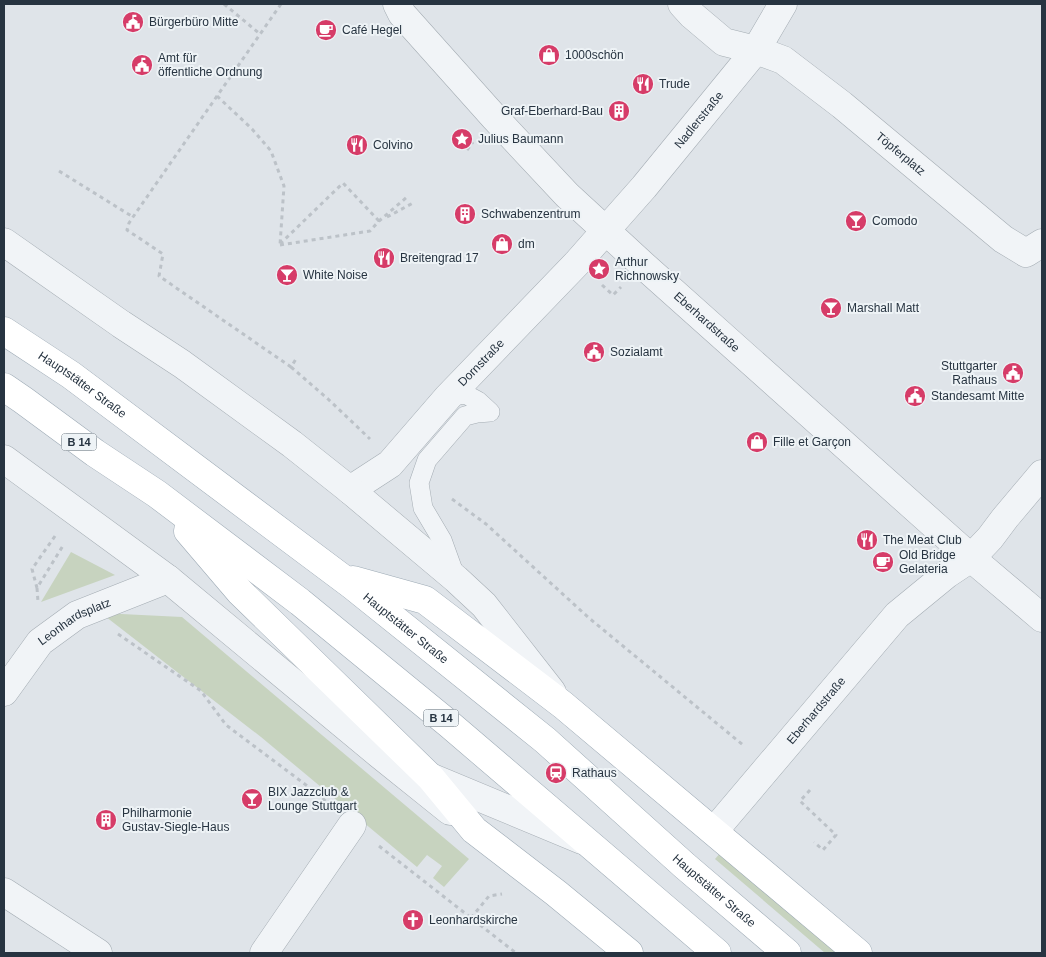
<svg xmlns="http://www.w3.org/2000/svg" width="1046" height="957" viewBox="0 0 1046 957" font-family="Arial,sans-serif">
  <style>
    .green { fill: #c7d3bf }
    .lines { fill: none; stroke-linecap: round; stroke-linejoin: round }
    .service-casing { stroke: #a4acb3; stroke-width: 20 }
    .pedestrian-casing { stroke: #a4acb3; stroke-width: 29 }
    .minor-casing { stroke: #a4acb3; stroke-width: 29 }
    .tertiary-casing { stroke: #a4acb3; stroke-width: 29 }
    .primary-casing { stroke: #9daab5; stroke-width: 29 }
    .path { stroke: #bcc2c8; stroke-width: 3; stroke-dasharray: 4 4; stroke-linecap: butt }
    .service { stroke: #f1f4f7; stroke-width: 19 }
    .pedestrian { stroke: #f1f4f7; stroke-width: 28 }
    .minor { stroke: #f1f4f7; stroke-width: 28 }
    .tertiary { stroke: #f1f4f7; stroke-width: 28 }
    .primary { stroke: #fff; stroke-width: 28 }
    .labels { text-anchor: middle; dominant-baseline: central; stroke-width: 4; stroke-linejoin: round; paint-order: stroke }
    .shield { fill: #eef3f6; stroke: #636d77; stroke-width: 1 }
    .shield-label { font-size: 11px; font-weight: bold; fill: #273441 }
    .poi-label { font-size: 12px; fill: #273441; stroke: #eef3f6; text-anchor: start }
    .street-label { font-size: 12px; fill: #273441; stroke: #eef3f6 }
  </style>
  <rect width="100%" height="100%" fill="#dfe4e9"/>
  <path class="green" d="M 71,552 L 115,575 L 41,602 Z
    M 101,613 L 182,617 L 469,859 L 444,887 L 433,878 L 442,866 L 427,855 L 417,867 L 261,737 Z
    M 722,851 L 842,953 L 825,953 L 715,859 Z"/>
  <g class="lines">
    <g class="service-casing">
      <path id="service" d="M 448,397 L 465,394 L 478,401 L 490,412
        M 455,576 L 442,540 L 423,508 L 419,483 L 427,460 L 465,416 L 477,413 L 490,412"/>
    </g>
    <g class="pedestrian-casing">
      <g id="pedestrian">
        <path id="s1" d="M 682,4 L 692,15 L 724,42 L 756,50 L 783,60 L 842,105 L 1003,239 L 1026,253 L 1042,243"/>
        <path id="s2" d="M 606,230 L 644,187 L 756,50 L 783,4"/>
        <path id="s3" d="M 714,831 L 897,615 L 947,574 L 971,558 L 990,538 L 1005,518 L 1042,474"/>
        <path d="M 264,953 L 352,825"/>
      </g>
    </g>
    <g class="minor-casing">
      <g id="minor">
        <path id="s4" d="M 397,4 L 402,14 L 494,117 L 567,195 L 643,265 L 971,558 L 1042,618"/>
        <path id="s5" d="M 350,490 L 390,464 L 448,397 L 577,263 L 606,230"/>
        <path id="s6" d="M 4,692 L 40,642 L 77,615 L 168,579"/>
        <path d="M 4,892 L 98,953"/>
      </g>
    </g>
    <g class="tertiary-casing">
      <path id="tertiary" d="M 4,242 L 121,324 L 182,364 L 292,444 L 350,490 L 456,579 L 484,605 L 552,692
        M 4,459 L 168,579 L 379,754 L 450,811
        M 423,774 L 582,840"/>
    </g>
    <g class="primary-casing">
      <g id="primary">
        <path id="s7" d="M 4,331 L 71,375 L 353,586 L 545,740 L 685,866 L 787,953"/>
        <path d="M 4,387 L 23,400 L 95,453 L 157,494 L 300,602 L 449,724 L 717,953"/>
        <path d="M 188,531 L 240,592 L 431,778 L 474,830 L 556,893 L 629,953"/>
        <path d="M 353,580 L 425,600 L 563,705 L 858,953"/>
      </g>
    </g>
    <path class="path" d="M 224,4 L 260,34
      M 281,4 L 133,217 L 129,223 L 127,230 L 163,254 L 159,276 L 291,367 L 296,359
      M 217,96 L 252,129 L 271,151 L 284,186 L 280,245
      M 461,143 L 470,138
      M 467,150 L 473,142
      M 59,171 L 133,217
      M 387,217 L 413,203
      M 280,244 L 343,183 L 379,221
      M 280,245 L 370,231 L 379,221 L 407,197
      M 602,285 L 613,295 L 621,287
      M 291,367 L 328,399 L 370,439
      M 452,499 L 486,524 L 589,618 L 743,745
      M 55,536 L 32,569 L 37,588 L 64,544
      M 37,588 L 38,602
      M 118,634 L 201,691 L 226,725 L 310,788 L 328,803
      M 810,790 L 800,801 L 836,835 L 823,850 L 814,842
      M 379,846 L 516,953
      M 471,918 L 489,896 L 502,894"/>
    <use href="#service" class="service"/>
    <use href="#pedestrian" class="pedestrian"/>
    <use href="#minor" class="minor"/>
    <use href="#tertiary" class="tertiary"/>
    <use href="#primary" class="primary"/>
  </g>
  <defs>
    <g id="civic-disc" transform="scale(1.125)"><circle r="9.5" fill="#d63c68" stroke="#eef3f6"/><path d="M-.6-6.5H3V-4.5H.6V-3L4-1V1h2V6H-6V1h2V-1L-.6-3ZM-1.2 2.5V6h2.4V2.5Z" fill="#fff"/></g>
    <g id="cafe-disc" transform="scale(1.125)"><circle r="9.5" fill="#d63c68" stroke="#eef3f6"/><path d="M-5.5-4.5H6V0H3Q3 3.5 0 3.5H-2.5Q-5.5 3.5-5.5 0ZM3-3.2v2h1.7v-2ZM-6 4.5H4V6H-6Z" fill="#fff"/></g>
    <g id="shop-disc" transform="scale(1.125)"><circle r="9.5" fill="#d63c68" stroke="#eef3f6"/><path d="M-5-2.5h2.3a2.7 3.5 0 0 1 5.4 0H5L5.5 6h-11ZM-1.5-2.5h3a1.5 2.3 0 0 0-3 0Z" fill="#fff"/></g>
    <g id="restaurant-disc" transform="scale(1.125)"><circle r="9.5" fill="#d63c68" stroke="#eef3f6"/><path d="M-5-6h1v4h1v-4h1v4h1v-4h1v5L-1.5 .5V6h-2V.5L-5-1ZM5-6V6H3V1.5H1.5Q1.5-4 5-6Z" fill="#fff"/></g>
    <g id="building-disc" transform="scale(1.125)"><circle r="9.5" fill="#d63c68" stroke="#eef3f6"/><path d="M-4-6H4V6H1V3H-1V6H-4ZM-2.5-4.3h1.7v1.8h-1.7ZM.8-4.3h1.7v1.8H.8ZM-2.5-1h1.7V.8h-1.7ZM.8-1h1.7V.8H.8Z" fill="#fff"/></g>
    <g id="sight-disc" transform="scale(1.125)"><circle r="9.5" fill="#d63c68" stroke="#eef3f6"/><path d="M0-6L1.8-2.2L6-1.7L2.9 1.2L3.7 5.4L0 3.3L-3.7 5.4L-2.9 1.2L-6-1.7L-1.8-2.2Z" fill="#fff"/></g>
    <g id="bar-disc" transform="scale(1.125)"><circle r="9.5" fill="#d63c68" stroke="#eef3f6"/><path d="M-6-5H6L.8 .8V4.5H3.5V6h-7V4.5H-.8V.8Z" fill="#fff"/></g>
    <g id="station-disc" transform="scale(1.125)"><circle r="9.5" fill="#d63c68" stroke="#eef3f6"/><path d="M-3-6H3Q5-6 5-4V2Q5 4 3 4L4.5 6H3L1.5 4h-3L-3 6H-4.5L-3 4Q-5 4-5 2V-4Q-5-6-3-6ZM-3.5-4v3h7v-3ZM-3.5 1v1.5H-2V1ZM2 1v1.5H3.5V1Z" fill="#fff"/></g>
    <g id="church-disc" transform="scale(1.125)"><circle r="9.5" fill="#d63c68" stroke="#eef3f6"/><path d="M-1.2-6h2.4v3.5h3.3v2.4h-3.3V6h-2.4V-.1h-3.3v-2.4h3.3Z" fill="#fff"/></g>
  </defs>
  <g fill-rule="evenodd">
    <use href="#civic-disc" x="133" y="22"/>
    <use href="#cafe-disc" x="326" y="30"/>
    <use href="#shop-disc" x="549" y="55"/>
    <use href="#civic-disc" x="142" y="65"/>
    <use href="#restaurant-disc" x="643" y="84"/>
    <use href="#building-disc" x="619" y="111"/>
    <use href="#sight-disc" x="462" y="139"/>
    <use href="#restaurant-disc" x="357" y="145"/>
    <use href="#building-disc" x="465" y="214"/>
    <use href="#bar-disc" x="856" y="221"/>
    <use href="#shop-disc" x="502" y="244"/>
    <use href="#restaurant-disc" x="384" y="258"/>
    <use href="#sight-disc" x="599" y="269"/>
    <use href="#bar-disc" x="287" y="275"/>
    <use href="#bar-disc" x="831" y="308"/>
    <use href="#civic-disc" x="594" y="352"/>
    <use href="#civic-disc" x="1013" y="373"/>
    <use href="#civic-disc" x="915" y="396"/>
    <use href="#shop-disc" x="757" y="442"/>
    <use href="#restaurant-disc" x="867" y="540"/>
    <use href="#cafe-disc" x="883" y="562"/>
    <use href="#station-disc" x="556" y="773"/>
    <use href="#bar-disc" x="252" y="799"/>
    <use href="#building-disc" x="106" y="820"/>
    <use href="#church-disc" x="413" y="920"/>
  </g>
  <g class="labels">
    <g class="shield">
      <rect x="61.5" y="433.5" width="35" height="17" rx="4"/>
      <rect x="423.5" y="709.5" width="35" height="17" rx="4"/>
    </g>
    <g class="shield-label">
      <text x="79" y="442">B 14</text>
      <text x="441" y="718">B 14</text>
    </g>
    <g class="poi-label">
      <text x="149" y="22">Bürgerbüro Mitte</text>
      <text x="342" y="30">Café Hegel</text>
      <text x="565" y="55">1000schön</text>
      <text x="158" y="58">Amt für<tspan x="158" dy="14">öffentliche Ordnung</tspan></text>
      <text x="659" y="84">Trude</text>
      <text x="603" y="111" text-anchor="end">Graf-Eberhard-Bau</text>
      <text x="478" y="139">Julius Baumann</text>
      <text x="373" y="145">Colvino</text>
      <text x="481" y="214">Schwabenzentrum</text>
      <text x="872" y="221">Comodo</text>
      <text x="518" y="244">dm</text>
      <text x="400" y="258">Breitengrad 17</text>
      <text x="615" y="262">Arthur<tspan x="615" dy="14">Richnowsky</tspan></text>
      <text x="303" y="275">White Noise</text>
      <text x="847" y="308">Marshall Matt</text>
      <text x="610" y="352">Sozialamt</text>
      <text x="997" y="366" text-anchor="end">Stuttgarter<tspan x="997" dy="14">Rathaus</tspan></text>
      <text x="931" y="396">Standesamt Mitte</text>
      <text x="773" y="442">Fille et Garçon</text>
      <text x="883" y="540">The Meat Club</text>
      <text x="899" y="555">Old Bridge<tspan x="899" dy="14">Gelateria</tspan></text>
      <text x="572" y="773">Rathaus</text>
      <text x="268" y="792">BIX Jazzclub &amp;<tspan x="268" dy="14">Lounge Stuttgart</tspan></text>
      <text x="122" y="813">Philharmonie<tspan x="122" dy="14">Gustav-Siegle-Haus</tspan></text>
      <text x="429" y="920">Leonhardskirche</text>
    </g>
    <g class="street-label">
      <text stroke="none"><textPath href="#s2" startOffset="144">Nadlerstraße</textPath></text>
      <text stroke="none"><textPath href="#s1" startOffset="269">Töpferplatz</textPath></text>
      <text stroke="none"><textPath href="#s4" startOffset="445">Eberhardstraße</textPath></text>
      <text stroke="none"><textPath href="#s5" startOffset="184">Dornstraße</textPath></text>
      <text stroke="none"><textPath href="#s7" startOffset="95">Hauptstätter Straße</textPath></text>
      <text stroke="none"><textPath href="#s6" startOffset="102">Leonhardsplatz</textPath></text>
      <text stroke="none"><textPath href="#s7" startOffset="500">Hauptstätter Straße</textPath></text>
      <text stroke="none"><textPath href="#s3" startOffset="158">Eberhardstraße</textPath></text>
      <text stroke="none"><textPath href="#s7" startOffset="905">Hauptstätter Straße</textPath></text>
    </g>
  </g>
  <rect width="1046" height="957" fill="none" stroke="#273441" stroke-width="10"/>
</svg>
